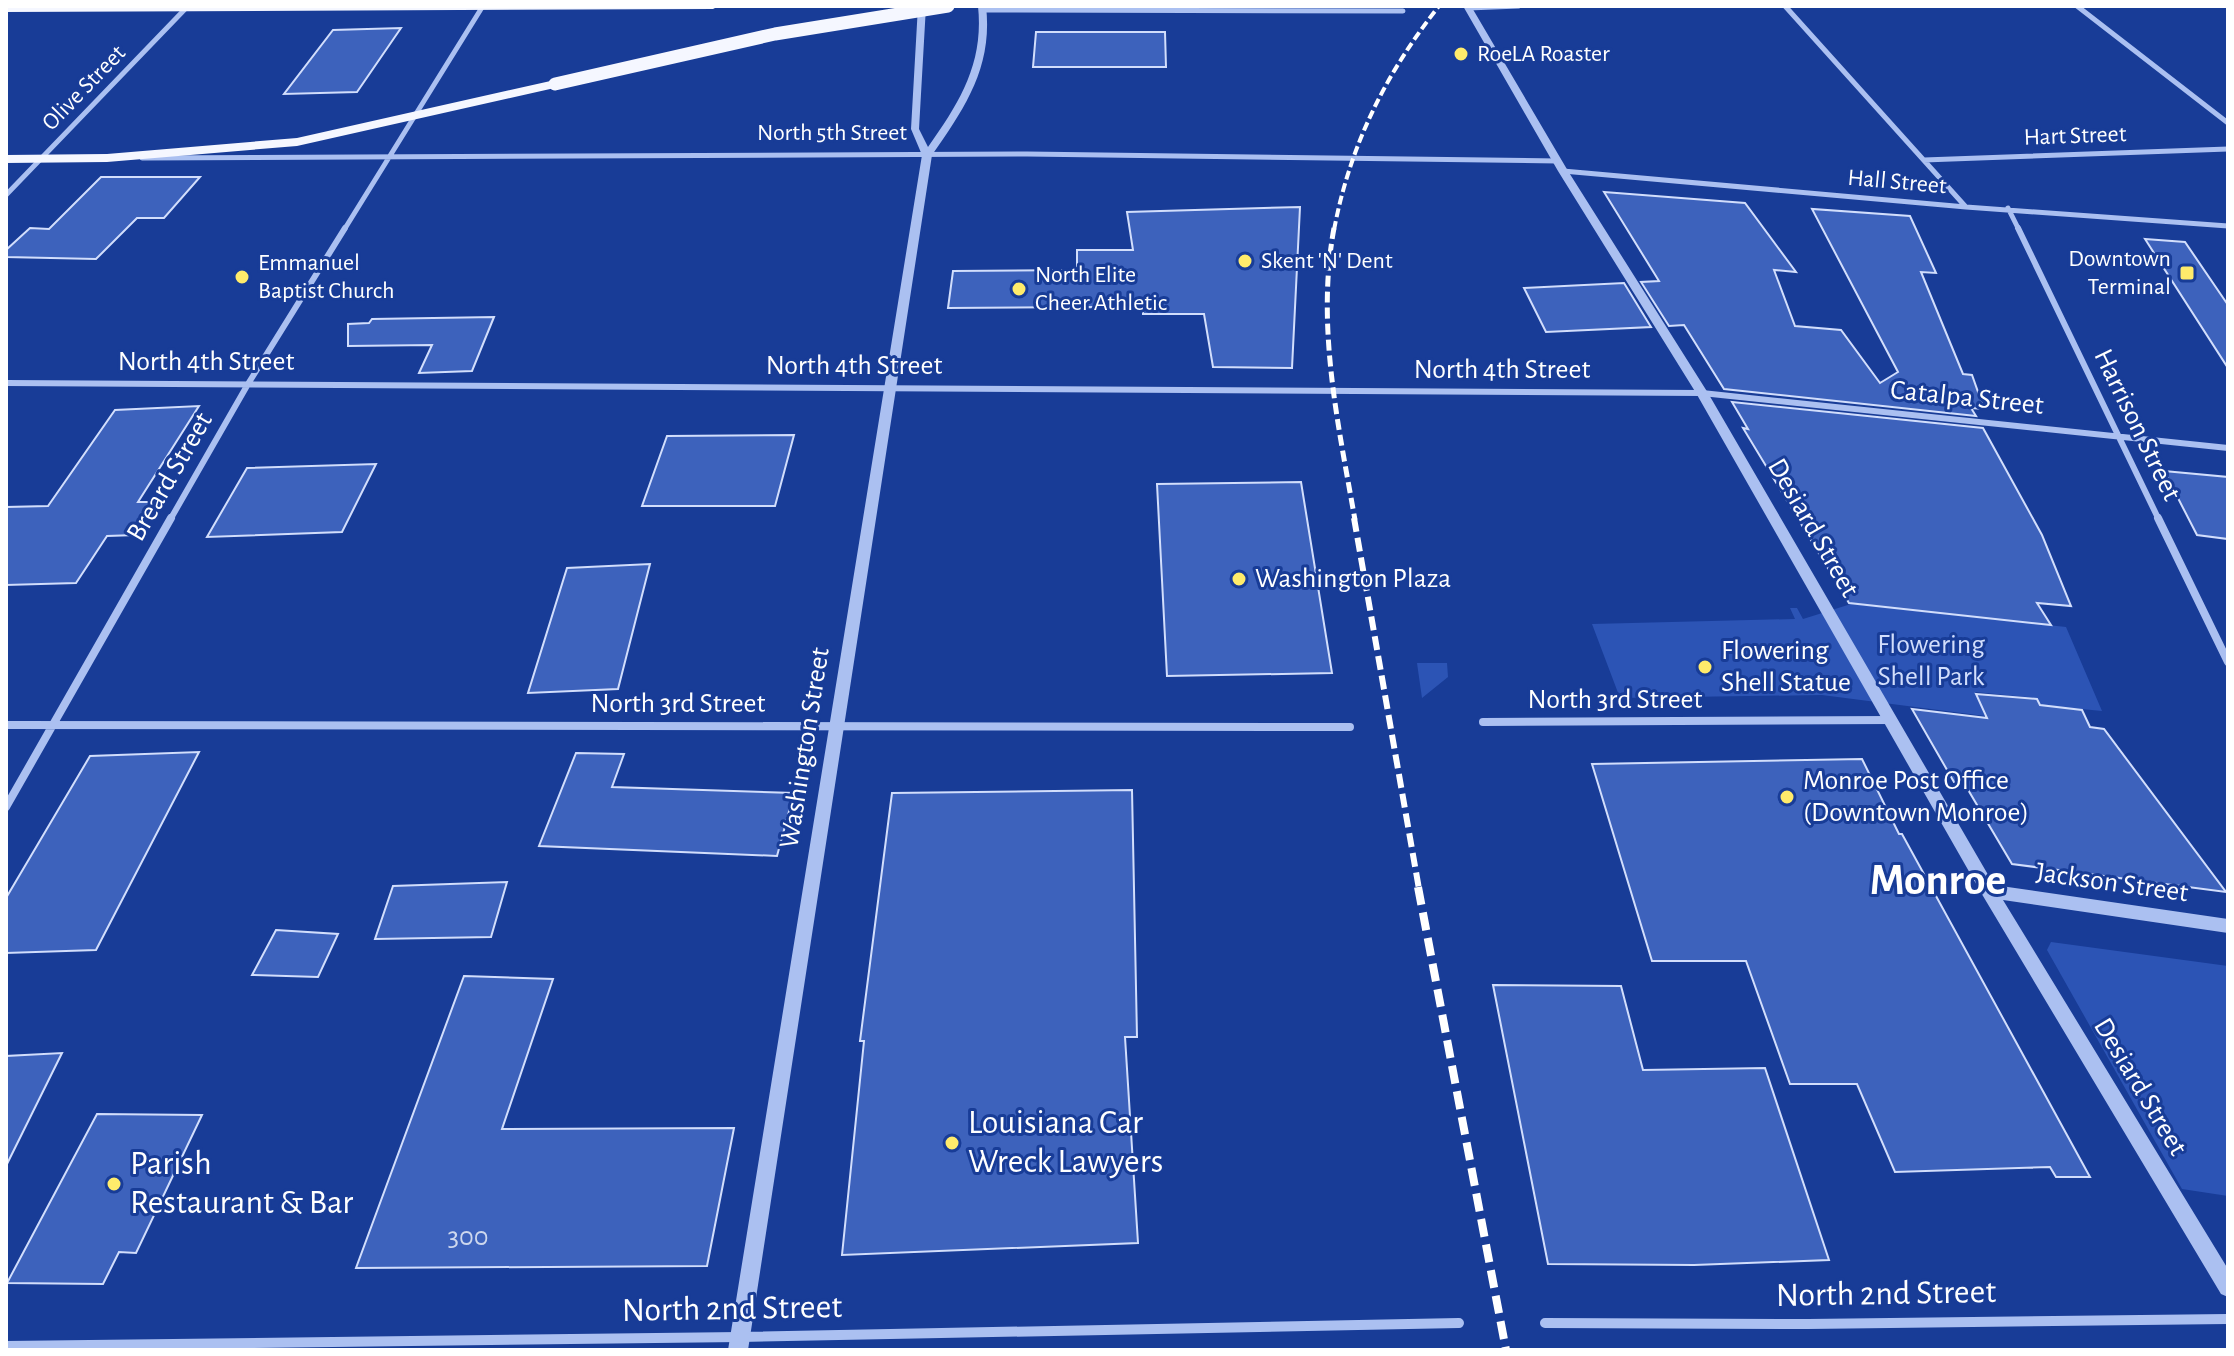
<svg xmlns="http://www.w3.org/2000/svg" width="2234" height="1356" viewBox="0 0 2234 1356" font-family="'Alegreya Sans',sans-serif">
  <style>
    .green { fill: #2c54b5 }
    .building { fill: #3d62bc; stroke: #d2defc; stroke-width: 2 }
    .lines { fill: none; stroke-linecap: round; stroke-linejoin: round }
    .minor-far3 { stroke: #abc0f1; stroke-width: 5 }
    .minor-far2 { stroke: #abc0f1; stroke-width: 6 }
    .minor-far1 { stroke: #abc0f1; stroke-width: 8 }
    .minor { stroke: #abc0f1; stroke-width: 10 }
    .tertiary { fill: #abc0f1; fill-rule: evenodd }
    .primary { fill: #f5f7ff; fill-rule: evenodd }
    .rail-far3 { stroke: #fff; stroke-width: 4; stroke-dasharray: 9 4; stroke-linecap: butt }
    .rail-far2 { stroke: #fff; stroke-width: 5; stroke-dasharray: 11 5; stroke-linecap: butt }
    .rail-far1 { stroke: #fff; stroke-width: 6; stroke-dasharray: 14 6; stroke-linecap: butt }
    .rail { stroke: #fff; stroke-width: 8; stroke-dasharray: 18 8; stroke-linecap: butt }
    .primary-bridge { stroke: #f5f7ff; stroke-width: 13 }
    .poi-dot { fill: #ffeb6b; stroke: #183c97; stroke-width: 3 }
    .labels { text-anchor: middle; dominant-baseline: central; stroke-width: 6; stroke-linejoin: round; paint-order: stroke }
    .far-poi-label { font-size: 24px; fill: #fff; stroke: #183c97; text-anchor: start }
    .far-street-label { font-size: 24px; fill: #fff; stroke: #183c97 }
    .street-label { font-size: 28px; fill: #fff; stroke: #183c97 }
    .poi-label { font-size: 28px; fill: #fff; stroke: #183c97; text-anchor: start }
    .park-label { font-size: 28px; fill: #d2defc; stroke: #183c97 }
    .near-number-label { font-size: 28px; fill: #ced8ee }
    .near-poi-label { font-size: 34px; fill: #fff; stroke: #183c97; text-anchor: start }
    .near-street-label { font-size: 34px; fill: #fff; stroke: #183c97 }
    .town-label { font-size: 44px; font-weight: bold; fill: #fff; stroke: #183c97 }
  </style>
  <rect width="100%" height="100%" fill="#183c97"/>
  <path class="green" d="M 1851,604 L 2066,627 L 2102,711 L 2041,705 L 2037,698 L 1975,692 L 1985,716 L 1822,695 L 1620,698 L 1592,624 L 1795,619 L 1790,608 L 1797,608 L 1803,619 Z
    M 1417,663 L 1447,663 L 1448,677 L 1422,698 Z
    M 2051,942 L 2228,966 L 2228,1196 L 2182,1189 L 2047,950 Z"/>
  <path class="building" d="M 401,28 L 357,92 L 284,94 L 333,30 Z
    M 1036,32 L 1165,32 L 1166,67 L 1033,67 Z
    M 101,177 L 200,177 L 164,218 L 137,218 L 96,259 L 6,257 L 6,250 L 30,228 L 49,229 Z
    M 1604,192 L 1745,203 L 1796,272 L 1774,270 L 1795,326 L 1841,330 L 1880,383 L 1898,372 L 1812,209 L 1910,216 L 1936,273 L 1921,272 L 1963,374 L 1972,375 L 1984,409 L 1971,408 L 1976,416 L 1724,389 L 1684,325 L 1669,326 L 1641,282 L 1659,281 Z
    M 1300,207 L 1292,368 L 1213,367 L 1204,314 L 1143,314 L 1143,308 L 1088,307 L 948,308 L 953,271 L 1077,270 L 1077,250 L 1133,250 L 1127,212 Z
    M 2145,239 L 2185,242 L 2228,305 L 2228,368 Z
    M 1624,283 L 1651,327 L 1546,332 L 1524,288 Z
    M 494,317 L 472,371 L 419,373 L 432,345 L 348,346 L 348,324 L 369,323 L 372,319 Z
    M 1732,402 L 1983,428 L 2042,535 L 2071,606 L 2037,603 L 2051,625 L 1849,603 L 1743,428 L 1748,429 Z
    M 199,406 L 138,502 L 157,502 L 136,535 L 107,536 L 76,583 L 6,585 L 6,507 L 48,506 L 115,410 Z
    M 794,435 L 775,506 L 642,506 L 667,436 Z
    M 376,464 L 342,532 L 207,537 L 247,468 Z
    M 2164,471 L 2228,477 L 2228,539 L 2197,535 Z
    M 1301,482 L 1332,673 L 1167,676 L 1157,484 Z
    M 650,564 L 618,689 L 528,693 L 567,568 Z
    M 1976,694 L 2037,699 L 2040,705 L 2082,710 L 2090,727 L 2104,729 L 2226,892 L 2012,864 L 1964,783 L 1954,782 L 1912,709 L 1987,718 Z
    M 199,752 L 96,950 L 6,953 L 6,898 L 90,756 Z
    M 576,753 L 624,754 L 612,787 L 794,793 L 777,856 L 539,846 Z
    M 1862,759 L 1899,834 L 1902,834 L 2090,1177 L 2056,1177 L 2050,1167 L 1895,1172 L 1857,1084 L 1790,1084 L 1746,961 L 1652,961 L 1592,764 Z
    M 1132,790 L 1137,1037 L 1125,1037 L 1138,1243 L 842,1255 L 864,1041 L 860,1041 L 892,793 Z
    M 507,882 L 491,937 L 375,939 L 393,886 Z
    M 276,930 L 338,934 L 318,977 L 252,975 Z
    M 464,976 L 553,979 L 502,1129 L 734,1128 L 707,1266 L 356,1268 Z
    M 1493,985 L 1621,986 L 1643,1070 L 1765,1068 L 1829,1260 L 1694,1265 L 1548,1264 Z
    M 62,1053 L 6,1166 L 6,1056 Z
    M 97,1114 L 202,1115 L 136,1253 L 119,1252 L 103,1284 L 7,1283 Z"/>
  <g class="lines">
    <path class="minor-far3" d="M 1785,6 L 1965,206
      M 2077,6 L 2228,123
      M 1468,8 L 1519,6
      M 983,10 L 1403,11
      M 142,158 L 1027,154 L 1558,161
      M 1924,160 L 2228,149
      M 1563,171 L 1966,207 L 2228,226
      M 6,195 L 188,6
      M 2008,208 L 2019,230
      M 344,230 L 481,9"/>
    <path class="minor-far2" d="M 2018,228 L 2159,520
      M 6,383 L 1702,393 L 2228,448
      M 170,520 L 248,384 L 345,228"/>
    <path class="minor-far1" d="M 2158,518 L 2228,662
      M 1483,722 L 1891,720
      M 6,725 L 1350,727
      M 6,807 L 171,518"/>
    <path class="minor" d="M 1545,1323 L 1808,1324 L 2228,1319
      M 6,1346 L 740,1337 L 1459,1323"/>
    <path class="tertiary" d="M 918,6 L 926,6 L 919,129 L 928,147 C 960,102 984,63 978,6 L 986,6 C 993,67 965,108 932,155 L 748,1350 L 728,1350 L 922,155 L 911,129 Z
      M 1463,6 L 1471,6 L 1568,171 L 1708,393 L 1994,885 L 2228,919 L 2228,933 L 2003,900 L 2228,1269 L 2228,1297 L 2221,1294 L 1983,896 L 1696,393 L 1558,171 Z"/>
    <path class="primary" d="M 6,6 L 719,6 L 713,9 L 6,12 Z
      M 555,80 L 559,81 L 559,87 L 297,146 L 107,162 L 6,163 L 6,155 L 107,154 L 297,138 Z"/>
    <path class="rail-far3" d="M 1334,230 C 1350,145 1386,73 1439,6"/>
    <path class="rail-far2" d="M 1334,228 C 1316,326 1338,423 1355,520"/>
    <path class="rail-far1" d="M 1354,518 L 1419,889"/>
    <path class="rail" d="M 1418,887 L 1506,1350"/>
    <path class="primary-bridge" d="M 555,84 L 775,34 L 948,6"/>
  </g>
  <g class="poi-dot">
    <circle cx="1461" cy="54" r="8"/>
    <circle cx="1245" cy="261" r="8"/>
    <rect x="2179" y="265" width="16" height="16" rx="4"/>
    <circle cx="242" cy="277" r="8"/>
    <circle cx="1019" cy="289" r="8"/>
    <circle cx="1239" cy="579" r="8"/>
    <circle cx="1705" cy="667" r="8"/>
    <circle cx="1787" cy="797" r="8"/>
    <circle cx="952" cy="1143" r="8"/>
    <circle cx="114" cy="1184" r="8"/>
  </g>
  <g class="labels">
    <g class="far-poi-label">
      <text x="1477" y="54">RoeLA Roaster</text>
      <text x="2171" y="259" text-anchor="end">Downtown<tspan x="2171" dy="28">Terminal</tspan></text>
      <text x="1261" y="261">Skent 'N' Dent</text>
      <text x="258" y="263">Emmanuel<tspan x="258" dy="28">Baptist Church</tspan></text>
      <text x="1035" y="275">North Elite<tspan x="1035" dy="28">Cheer Athletic</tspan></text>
    </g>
    <g class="far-street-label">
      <text transform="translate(84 88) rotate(-46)">Olive Street</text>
      <text x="832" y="133">North 5th Street</text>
      <text transform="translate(2075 136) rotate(-2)">Hart Street</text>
      <text transform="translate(1897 182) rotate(5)">Hall Street</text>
    </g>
    <g class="street-label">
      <text x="206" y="362">North 4th Street</text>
      <text x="854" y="366">North 4th Street</text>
      <text x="1502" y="370">North 4th Street</text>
      <text transform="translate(1967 398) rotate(6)">Catalpa Street</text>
      <text transform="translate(2137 425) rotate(64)">Harrison Street</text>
      <text transform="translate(170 477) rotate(-60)">Breard Street</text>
      <text transform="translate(1813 528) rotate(60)">Desiard Street</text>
      <text x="1615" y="700">North 3rd Street</text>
      <text x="678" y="704">North 3rd Street</text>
      <text transform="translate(805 748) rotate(-81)">Washington Street</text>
      <text transform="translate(2112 883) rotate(8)">Jackson Street</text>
      <text transform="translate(2140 1087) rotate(59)">Desiard Street</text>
    </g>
    <g class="poi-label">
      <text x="1255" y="579">Washington Plaza</text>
      <text x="1721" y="651">Flowering<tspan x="1721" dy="32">Shell Statue</tspan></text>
      <text x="1803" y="781">Monroe Post Office<tspan x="1803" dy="32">(Downtown Monroe)</tspan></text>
    </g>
    <g class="park-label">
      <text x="1931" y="645">Flowering<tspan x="1931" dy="32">Shell Park</tspan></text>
    </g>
    <g class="near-number-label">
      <text x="468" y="1237">300</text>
    </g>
    <g class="near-poi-label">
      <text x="968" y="1123">Louisiana Car<tspan x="968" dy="39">Wreck Lawyers</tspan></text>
      <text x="130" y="1164">Parish<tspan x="130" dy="39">Restaurant &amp; Bar</tspan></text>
    </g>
    <g class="near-street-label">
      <text transform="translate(1886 1294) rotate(-1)">North 2nd Street</text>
      <text transform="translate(732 1309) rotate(-1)">North 2nd Street</text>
    </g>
    <g class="town-label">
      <text x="1938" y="881">Monroe</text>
    </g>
  </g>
  <rect width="2234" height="1356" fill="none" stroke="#ffffff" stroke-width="16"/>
</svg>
